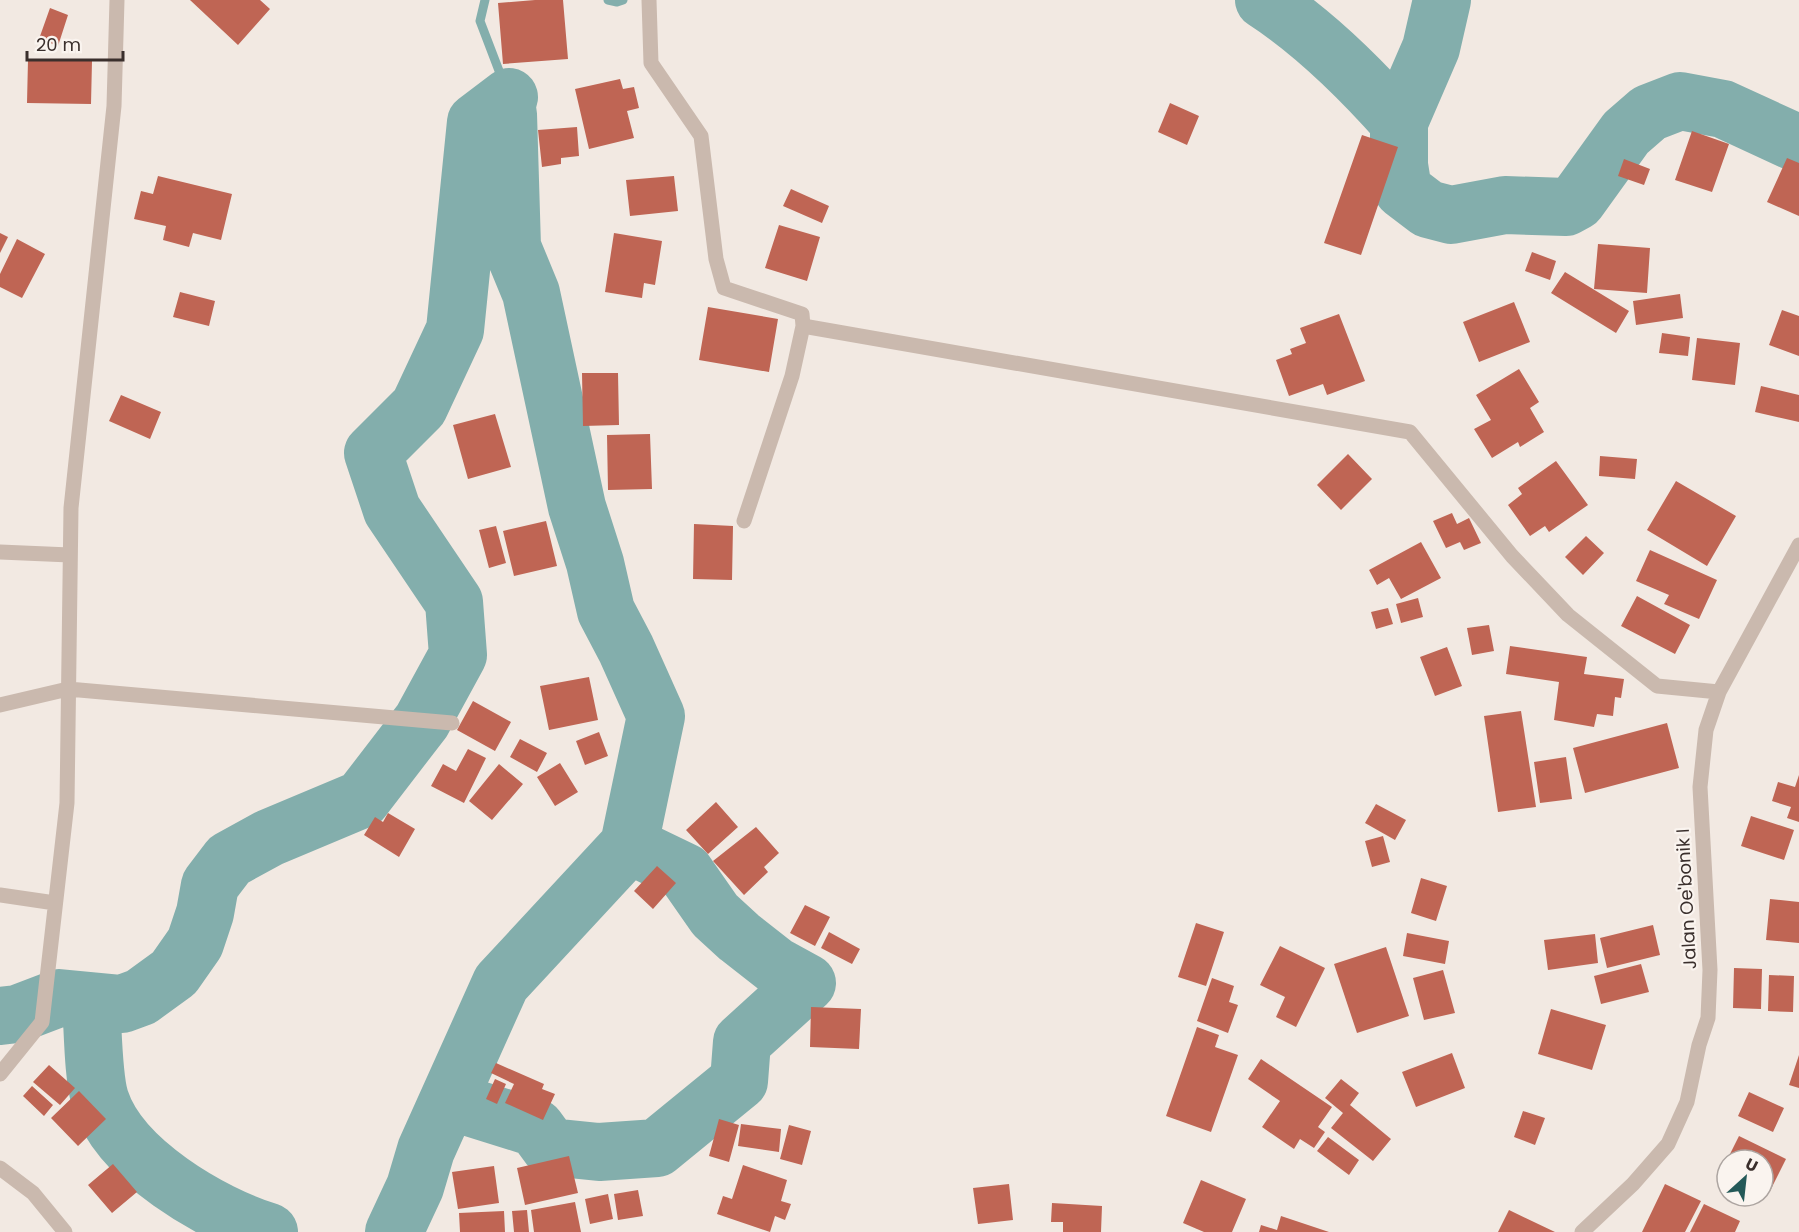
<svg xmlns="http://www.w3.org/2000/svg" width="1799" height="1232" viewBox="0 0 1799 1232" font-family="Poppins,sans-serif">
  <style>
    .lines { fill: none; stroke-linecap: round; stroke-linejoin: round }
    .stream { stroke: #83aeac; stroke-width: 9 }
    .river { stroke: #83aeac; stroke-width: 58 }
    .building { fill: #bf6554 }
    .minor { stroke: #cab9ae; stroke-width: 15 }
    .labels { text-anchor: middle; dominant-baseline: central; stroke-width: 4.5; stroke-linejoin: round; paint-order: stroke }
    .street-label { font-size: 18px; fill: #3a2f2c; stroke: #faf4ef }
  </style>
  <rect width="100%" height="100%" fill="#f2e9e2"/>
  <g class="lines">
    <path class="stream" d="M 485,0 L 480,21 L 509,97
      M 608,0 L 617,2 L 623,0"/>
    <path class="river" d="M 1264,0 C 1315,33 1359,77 1399,122
      M 1442,0 L 1431,48 L 1399,122 L 1399,165 L 1403,190 L 1428,209 L 1451,215 L 1505,205 L 1566,207 L 1577,201 L 1626,133 L 1649,113 L 1680,101 L 1723,109 L 1799,144
      M 91,1003 C 93,1028 93,1077 100,1099 C 120,1161 211,1214 269,1232
      M 0,1016 L 17,1014 L 59,998 L 122,1004 L 141,997 L 174,973 L 195,943 L 205,913 L 210,885 L 229,860 L 269,838 L 362,799 L 422,721 L 458,655 L 454,602 L 392,510 L 373,453 L 419,407 L 455,330 L 476,122 L 509,97
      M 450,1101 L 536,1128 L 550,1147 L 599,1152 L 657,1148 L 739,1081 L 742,1042 L 807,983 L 776,966 L 739,937 L 715,915 L 685,872 L 629,845
      M 394,1232 L 415,1187 L 426,1150 L 501,983 L 629,845 L 656,716 L 626,649 L 606,611 L 595,563 L 577,507 L 531,293 L 512,247 L 508,114"/>
  </g>
  <path class="building" d="M 190,0 L 260,0 L 270,9 L 238,45 Z
    M 535,0 L 563,0 L 568,59 L 503,64 L 498,3 Z
    M 50,8 L 68,15 L 58,46 L 39,39 Z
    M 28,60 L 92,61 L 91,104 L 27,103 Z
    M 620,79 L 623,89 L 634,87 L 639,108 L 627,111 L 634,138 L 589,149 L 575,89 Z
    M 1170,103 L 1199,116 L 1187,145 L 1158,132 Z
    M 577,127 L 579,156 L 561,158 L 561,164 L 542,167 L 538,130 Z
    M 1692,131 L 1729,144 L 1712,192 L 1675,180 Z
    M 1362,135 L 1398,147 L 1361,255 L 1324,243 Z
    M 1787,158 L 1799,163 L 1799,216 L 1767,202 Z
    M 1624,159 L 1650,169 L 1644,185 L 1618,176 Z
    M 158,176 L 232,194 L 221,240 L 193,233 L 189,247 L 163,240 L 166,226 L 134,219 L 141,191 L 153,194 Z
    M 674,176 L 678,211 L 630,216 L 626,180 Z
    M 791,189 L 829,206 L 822,223 L 783,206 Z
    M 779,225 L 820,237 L 807,281 L 765,268 Z
    M 0,233 L 8,237 L 0,253 Z
    M 614,233 L 662,241 L 655,285 L 644,283 L 642,298 L 605,292 Z
    M 17,239 L 45,254 L 22,298 L 0,287 L 0,274 Z
    M 1598,244 L 1650,248 L 1647,293 L 1594,289 Z
    M 1532,252 L 1556,261 L 1550,280 L 1525,271 Z
    M 1565,272 L 1629,311 L 1616,333 L 1551,293 Z
    M 180,292 L 215,301 L 209,326 L 173,317 Z
    M 1680,294 L 1683,318 L 1636,325 L 1633,301 Z
    M 1514,302 L 1530,342 L 1479,362 L 1463,322 Z
    M 708,307 L 778,319 L 769,372 L 699,360 Z
    M 1782,310 L 1799,316 L 1799,356 L 1769,345 Z
    M 1339,314 L 1365,381 L 1327,395 L 1323,384 L 1289,396 L 1276,360 L 1292,354 L 1290,349 L 1306,343 L 1300,328 Z
    M 1662,333 L 1690,337 L 1688,356 L 1659,353 Z
    M 1697,338 L 1740,343 L 1735,385 L 1692,380 Z
    M 1519,369 L 1539,402 L 1530,408 L 1544,432 L 1520,447 L 1518,442 L 1492,458 L 1474,429 L 1491,420 L 1476,395 Z
    M 582,373 L 618,373 L 619,425 L 583,426 Z
    M 1761,386 L 1799,395 L 1799,422 L 1755,412 Z
    M 121,395 L 161,412 L 150,439 L 109,421 Z
    M 495,414 L 511,467 L 468,479 L 453,425 Z
    M 650,434 L 652,489 L 608,490 L 607,435 Z
    M 1348,454 L 1372,479 L 1341,510 L 1317,485 Z
    M 1600,456 L 1637,459 L 1635,479 L 1599,476 Z
    M 1556,461 L 1588,505 L 1549,532 L 1545,526 L 1530,536 L 1508,505 L 1522,494 L 1518,488 Z
    M 1676,481 L 1736,516 L 1707,566 L 1647,530 Z
    M 1452,513 L 1457,524 L 1469,518 L 1481,543 L 1464,550 L 1460,542 L 1446,548 L 1433,521 Z
    M 546,521 L 557,566 L 514,576 L 503,531 Z
    M 694,524 L 733,526 L 732,580 L 693,579 Z
    M 496,526 L 506,563 L 489,568 L 479,530 Z
    M 1586,536 L 1604,553 L 1583,575 L 1565,557 Z
    M 1421,542 L 1441,578 L 1401,599 L 1389,578 L 1377,585 L 1369,570 Z
    M 1650,550 L 1717,580 L 1699,619 L 1664,604 L 1669,595 L 1636,581 Z
    M 1637,596 L 1690,625 L 1675,654 L 1621,626 Z
    M 1418,598 L 1423,617 L 1401,623 L 1396,604 Z
    M 1388,608 L 1393,624 L 1376,629 L 1371,612 Z
    M 1489,625 L 1494,651 L 1472,655 L 1467,628 Z
    M 1510,646 L 1587,657 L 1584,674 L 1624,679 L 1621,698 L 1615,697 L 1613,716 L 1597,714 L 1594,727 L 1554,720 L 1559,682 L 1506,674 Z
    M 1447,647 L 1462,686 L 1435,696 L 1420,657 Z
    M 589,677 L 598,720 L 549,730 L 540,686 Z
    M 473,701 L 511,722 L 495,751 L 457,730 Z
    M 1521,711 L 1536,807 L 1498,812 L 1484,716 Z
    M 1667,723 L 1679,768 L 1585,793 L 1573,748 Z
    M 599,732 L 608,756 L 585,765 L 576,741 Z
    M 520,739 L 547,753 L 537,772 L 510,757 Z
    M 468,749 L 486,758 L 464,803 L 431,786 L 443,764 L 456,771 Z
    M 1566,757 L 1572,799 L 1540,803 L 1534,762 Z
    M 560,763 L 578,792 L 555,806 L 537,777 Z
    M 499,764 L 523,784 L 492,820 L 469,801 Z
    M 1799,775 L 1799,822 L 1787,818 L 1791,807 L 1772,801 L 1778,782 L 1795,787 Z
    M 716,802 L 738,827 L 708,854 L 686,830 Z
    M 1376,804 L 1406,820 L 1395,840 L 1365,823 Z
    M 388,813 L 415,829 L 399,857 L 364,835 L 375,817 L 383,822 Z
    M 1751,816 L 1794,830 L 1784,860 L 1741,846 Z
    M 756,827 L 779,853 L 764,867 L 768,872 L 744,895 L 713,861 Z
    M 1383,836 L 1390,862 L 1372,867 L 1365,841 Z
    M 657,866 L 676,883 L 653,909 L 634,891 Z
    M 1421,878 L 1447,886 L 1436,921 L 1411,913 Z
    M 1770,899 L 1799,902 L 1799,943 L 1766,940 Z
    M 805,905 L 830,917 L 815,946 L 790,933 Z
    M 1196,923 L 1224,932 L 1206,986 L 1178,977 Z
    M 1653,925 L 1660,955 L 1607,968 L 1600,938 Z
    M 829,932 L 860,949 L 852,964 L 821,948 Z
    M 1407,933 L 1449,941 L 1445,964 L 1403,956 Z
    M 1595,934 L 1598,963 L 1548,970 L 1544,940 Z
    M 1280,946 L 1325,968 L 1296,1027 L 1276,1017 L 1285,997 L 1260,985 Z
    M 1386,947 L 1409,1016 L 1357,1033 L 1334,964 Z
    M 1641,964 L 1649,992 L 1601,1004 L 1594,976 Z
    M 1734,968 L 1762,969 L 1761,1009 L 1733,1008 Z
    M 1443,970 L 1455,1013 L 1424,1020 L 1413,978 Z
    M 1769,975 L 1794,976 L 1793,1012 L 1768,1011 Z
    M 1212,978 L 1234,986 L 1229,1002 L 1238,1005 L 1228,1033 L 1197,1021 Z
    M 811,1007 L 861,1009 L 859,1049 L 810,1047 Z
    M 1551,1009 L 1606,1025 L 1592,1070 L 1538,1054 Z
    M 1197,1027 L 1219,1035 L 1215,1047 L 1238,1055 L 1211,1132 L 1166,1116 Z
    M 1452,1053 L 1465,1088 L 1416,1107 L 1402,1072 Z
    M 1799,1055 L 1799,1088 L 1789,1085 Z
    M 1261,1059 L 1332,1107 L 1318,1127 L 1325,1132 L 1314,1148 L 1300,1139 L 1294,1149 L 1262,1127 L 1280,1101 L 1248,1079 Z
    M 496,1063 L 544,1084 L 542,1089 L 555,1094 L 543,1120 L 505,1103 L 514,1084 L 491,1073 Z
    M 49,1065 L 75,1088 L 60,1105 L 33,1082 Z
    M 495,1079 L 506,1084 L 497,1104 L 486,1099 Z
    M 1341,1079 L 1359,1093 L 1350,1105 L 1391,1139 L 1373,1161 L 1331,1128 L 1343,1113 L 1325,1098 Z
    M 32,1086 L 53,1105 L 44,1116 L 23,1096 Z
    M 79,1091 L 106,1119 L 78,1146 L 51,1118 Z
    M 1749,1092 L 1784,1108 L 1773,1132 L 1738,1116 Z
    M 1523,1111 L 1545,1118 L 1535,1145 L 1514,1137 Z
    M 719,1119 L 739,1125 L 729,1162 L 709,1156 Z
    M 741,1124 L 781,1129 L 779,1152 L 738,1146 Z
    M 789,1125 L 811,1131 L 802,1165 L 780,1159 Z
    M 1739,1136 L 1786,1159 L 1770,1191 L 1763,1188 L 1763,1160 L 1727,1160 Z
    M 1328,1137 L 1359,1160 L 1349,1175 L 1317,1151 Z
    M 569,1156 L 578,1193 L 525,1205 L 517,1168 Z
    M 113,1164 L 137,1192 L 112,1213 L 88,1185 Z
    M 743,1165 L 787,1180 L 781,1201 L 791,1204 L 785,1220 L 775,1216 L 770,1232 L 717,1214 L 723,1196 L 732,1199 Z
    M 494,1166 L 499,1203 L 458,1209 L 452,1172 Z
    M 1201,1180 L 1246,1199 L 1232,1232 L 1204,1232 L 1183,1223 Z
    M 1009,1184 L 1013,1220 L 978,1224 L 973,1188 Z
    M 1665,1184 L 1701,1201 L 1685,1232 L 1642,1232 Z
    M 638,1190 L 643,1216 L 618,1220 L 614,1194 Z
    M 608,1194 L 613,1219 L 590,1224 L 585,1199 Z
    M 575,1202 L 581,1232 L 534,1232 L 531,1210 Z
    M 1052,1203 L 1102,1206 L 1101,1232 L 1063,1232 L 1063,1222 L 1051,1222 Z
    M 1704,1204 L 1740,1221 L 1735,1232 L 1690,1232 Z
    M 527,1210 L 529,1232 L 514,1232 L 512,1211 Z
    M 1509,1210 L 1555,1232 L 1498,1232 Z
    M 504,1211 L 505,1232 L 460,1232 L 459,1213 Z
    M 1281,1216 L 1329,1232 L 1259,1232 L 1261,1225 L 1277,1230 Z"/>
  <g class="lines">
    <path class="minor" d="M 649,0 L 651,63 L 701,136 L 716,259 L 724,288 L 802,314 L 803,326 L 1410,432 L 1512,556 L 1568,615 L 1657,686 L 1719,692
      M 744,521 L 792,376 L 803,326
      M 0,552 L 70,555
      M 0,705 L 68,689 L 452,723
      M 0,895 L 55,903
      M 0,1074 L 42,1022 L 67,803 L 71,508 L 114,106 L 117,0
      M 0,1168 L 33,1193 L 65,1232
      M 1582,1232 L 1633,1184 L 1668,1144 L 1687,1102 L 1699,1045 L 1708,1018 L 1710,970 L 1700,787 L 1706,730 L 1719,692 L 1799,545"/>
  </g>
  <g class="labels">
    <g class="street-label">
      <text transform="translate(1686 899) rotate(-93)">Jalan Oe'bonik I</text>
    </g>
  </g>
  <g transform="translate(1745 1178) rotate(27)"><circle r="28" fill="#faf4ef" stroke="#ada5a1" stroke-width="1.5"/>
  <path d="M0-4.5L10 22L0 15L-10 22Z" fill="#245958"/>
  <text y="-9" font-size="16" font-weight="bold" text-anchor="middle" fill="#3a2f2c">U</text>
  </g>
  <path d="M27 51v9h96v-9" fill="none" stroke="#3a2f2c" stroke-width="3"/>
  <text x="36" y="51" font-size="18" fill="#3a2f2c" stroke="#faf4ef" stroke-width="4.5" paint-order="stroke">20 m</text>
</svg>
